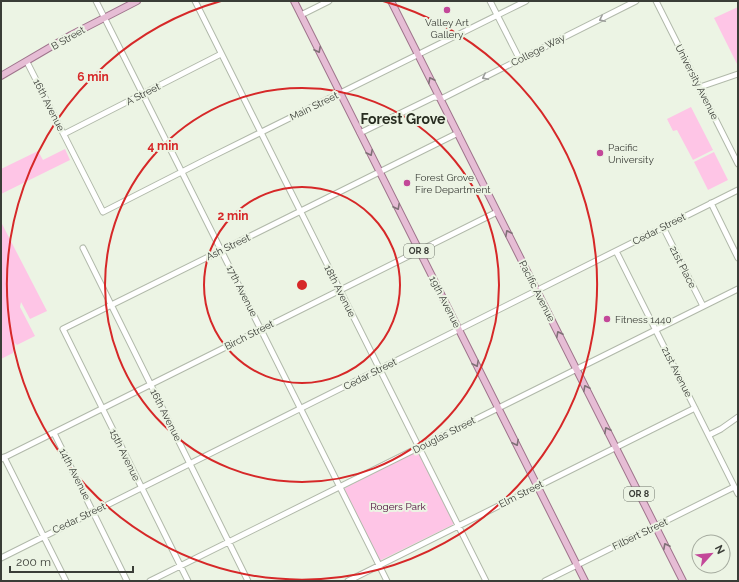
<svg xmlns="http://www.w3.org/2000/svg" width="739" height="582" viewBox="0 0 739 582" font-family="Raleway,sans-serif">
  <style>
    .green { fill: #fec5e6 }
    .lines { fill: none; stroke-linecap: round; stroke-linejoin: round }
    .minor-casing { stroke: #b1b9aa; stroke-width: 7 }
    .major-casing { stroke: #9f748c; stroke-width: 8 }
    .minor { stroke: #fff; stroke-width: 5 }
    .major { stroke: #e6bdd5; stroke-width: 6 }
    .oneway { stroke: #9c9e9b }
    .oneway2 { stroke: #7f7076 }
    .ring { fill: none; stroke: #d62828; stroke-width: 2 }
    .poi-dot { fill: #c34899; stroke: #ecf4e4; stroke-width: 1.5 }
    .labels { text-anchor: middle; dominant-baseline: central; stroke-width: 4; stroke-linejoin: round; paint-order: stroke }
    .shield { fill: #ecf4e4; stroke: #6f746b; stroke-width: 1 }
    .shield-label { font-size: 9px; font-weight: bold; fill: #3a3d37 }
    .poi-label { font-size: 10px; fill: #3a3d37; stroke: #ecf4e4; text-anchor: start }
    .street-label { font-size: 10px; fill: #3a3d37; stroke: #ecf4e4 }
    .park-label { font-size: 10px; fill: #4b0837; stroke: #ecf4e4 }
    .district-label { font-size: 14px; font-weight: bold; fill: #272c20; stroke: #ecf4e4 }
    .centre { fill: #d62828; stroke: #ecf4e4; stroke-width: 2 }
    .ring-label { font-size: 12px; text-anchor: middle; font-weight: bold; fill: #d62828; stroke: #ecf4e4; stroke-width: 4; stroke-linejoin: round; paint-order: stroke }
  </style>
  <rect width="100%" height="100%" fill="#ecf4e4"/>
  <path class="green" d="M 738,7 L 738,66 L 714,18 Z
    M 691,107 L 713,150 L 693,160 L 677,130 L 673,131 L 667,119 Z
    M 65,149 L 70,160 L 1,194 L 1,169 L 38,151 L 43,160 Z
    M 714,152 L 728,180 L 708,190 L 694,162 Z
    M 1,222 L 47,311 L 30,319 L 21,302 L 20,307 L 35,336 L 17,345 L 15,343 L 13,353 L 1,359 Z
    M 418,451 L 454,524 L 379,561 L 343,489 Z"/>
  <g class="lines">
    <g class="minor-casing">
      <path id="minor" d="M 96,1 L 387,581
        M 195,1 L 486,581
        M 490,1 L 520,60
        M 656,1 L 738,164
        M 301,15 L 329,1
        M 27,62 L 103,212 L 207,159 L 526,1
        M 700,87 L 738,74
        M 360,133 L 434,97 L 443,98 L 636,1
        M 64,134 L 221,54
        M 711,203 L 738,258
        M 663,227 L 703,306
        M 83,248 L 248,581
        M 616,251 L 738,494
        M 54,433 L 127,581
        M 709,435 L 721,429 L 738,417
        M 4,457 L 66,581
        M 1,459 L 497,212
        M 1,558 L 738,190
        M 150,581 L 738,289
        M 188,581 L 63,329 L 458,133
        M 348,581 L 695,408
        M 545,581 L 734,487"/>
    </g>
    <g class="major-casing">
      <path id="major" d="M 294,1 L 585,581
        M 391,1 L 683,581
        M 1,76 L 71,35 L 137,1"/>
    </g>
    <use href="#minor" class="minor"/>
    <use href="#major" class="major"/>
  </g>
  <defs><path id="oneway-chevron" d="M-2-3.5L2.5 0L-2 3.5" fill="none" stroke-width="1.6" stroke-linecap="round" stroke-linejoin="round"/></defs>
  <g class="oneway">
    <use href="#oneway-chevron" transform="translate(602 19) rotate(153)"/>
    <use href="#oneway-chevron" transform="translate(485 77) rotate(153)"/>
  </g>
  <g class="oneway2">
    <use href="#oneway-chevron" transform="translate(318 50) rotate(63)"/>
    <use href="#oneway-chevron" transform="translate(431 80) rotate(-117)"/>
    <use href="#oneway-chevron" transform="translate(370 153) rotate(64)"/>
    <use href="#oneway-chevron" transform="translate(397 207) rotate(63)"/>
    <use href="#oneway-chevron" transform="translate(508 233) rotate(-117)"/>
    <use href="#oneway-chevron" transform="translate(559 334) rotate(-117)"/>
    <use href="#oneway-chevron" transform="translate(476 364) rotate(63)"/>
    <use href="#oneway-chevron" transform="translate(586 388) rotate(-117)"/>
    <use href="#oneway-chevron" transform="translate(607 430) rotate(-117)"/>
    <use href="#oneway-chevron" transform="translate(516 443) rotate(63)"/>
    <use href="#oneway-chevron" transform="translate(666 546) rotate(-117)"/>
  </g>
  <g class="ring">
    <circle cx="302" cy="285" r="98"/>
    <circle cx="302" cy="285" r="197"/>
    <path d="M383 1A295 295 0 1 1 221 1"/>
  </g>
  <g class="poi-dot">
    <circle cx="447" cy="10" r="4"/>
    <circle cx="600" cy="153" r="4"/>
    <circle cx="407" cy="183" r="4"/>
    <circle cx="607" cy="319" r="4"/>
  </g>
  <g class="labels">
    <g class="shield">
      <rect x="404" y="244" width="30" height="14" rx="3"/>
      <rect x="624" y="487" width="30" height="14" rx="3"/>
    </g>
    <g class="shield-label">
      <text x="419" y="251">OR 8</text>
      <text x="639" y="494">OR 8</text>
    </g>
    <g class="poi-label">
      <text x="447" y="22" text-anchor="middle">Valley Art<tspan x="447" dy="12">Gallery</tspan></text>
      <text x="608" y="147">Pacific<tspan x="608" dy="12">University</tspan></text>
      <text x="415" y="177">Forest Grove<tspan x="415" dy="12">Fire Department</tspan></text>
      <text x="615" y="319">Fitness 1440</text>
    </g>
    <g class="street-label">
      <text transform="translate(68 38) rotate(-30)">B Street</text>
      <text transform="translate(538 50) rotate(-27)">College Way</text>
      <text transform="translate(697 82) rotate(63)">University Avenue</text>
      <text transform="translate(143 94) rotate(-27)">A Street</text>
      <text transform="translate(49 105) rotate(63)">16th Avenue</text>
      <text transform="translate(314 106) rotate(-26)">Main Street</text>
      <text transform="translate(659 229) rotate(-27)">Cedar Street</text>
      <text transform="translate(228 247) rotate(-26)">Ash Street</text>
      <text transform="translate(683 267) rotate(63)">21st Place</text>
      <text transform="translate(242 291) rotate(63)">17th Avenue</text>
      <text transform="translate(340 291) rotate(63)">18th Avenue</text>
      <text transform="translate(537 291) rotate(63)">Pacific Avenue</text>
      <text transform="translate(445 302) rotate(63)">19th Avenue</text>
      <text transform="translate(249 335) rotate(-27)">Birch Street</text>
      <text transform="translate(677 372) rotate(63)">21st Avenue</text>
      <text transform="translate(370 374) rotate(-27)">Cedar Street</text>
      <text transform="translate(166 415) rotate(63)">16th Avenue</text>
      <text transform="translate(444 435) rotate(-27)">Douglas Street</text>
      <text transform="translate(125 455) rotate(64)">15th Avenue</text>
      <text transform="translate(75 474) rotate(63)">14th Avenue</text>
      <text transform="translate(521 494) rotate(-27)">Elm Street</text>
      <text transform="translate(79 518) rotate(-26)">Cedar Street</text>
      <text transform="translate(640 534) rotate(-26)">Filbert Street</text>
    </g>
    <g class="park-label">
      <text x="398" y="506">Rogers Park</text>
    </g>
    <g class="district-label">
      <text x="403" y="119">Forest Grove</text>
    </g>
  </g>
  <circle cx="302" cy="285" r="6" class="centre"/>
  <g class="ring-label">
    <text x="93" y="81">6 min</text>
    <text x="163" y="150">4 min</text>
    <text x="233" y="220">2 min</text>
  </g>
  <rect width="739" height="582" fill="none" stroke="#3a3d37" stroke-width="4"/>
  <g transform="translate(711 554) rotate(63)"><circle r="19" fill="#ecf4e4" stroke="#a5ab9f"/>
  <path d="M0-3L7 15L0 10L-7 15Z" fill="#c34899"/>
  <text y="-6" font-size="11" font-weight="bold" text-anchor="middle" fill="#3a3d37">N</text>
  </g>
  <path d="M10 566v6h123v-6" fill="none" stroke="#3a3d37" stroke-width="2"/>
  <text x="16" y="566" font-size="12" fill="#3a3d37" stroke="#ecf4e4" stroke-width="3" paint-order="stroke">200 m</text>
</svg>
